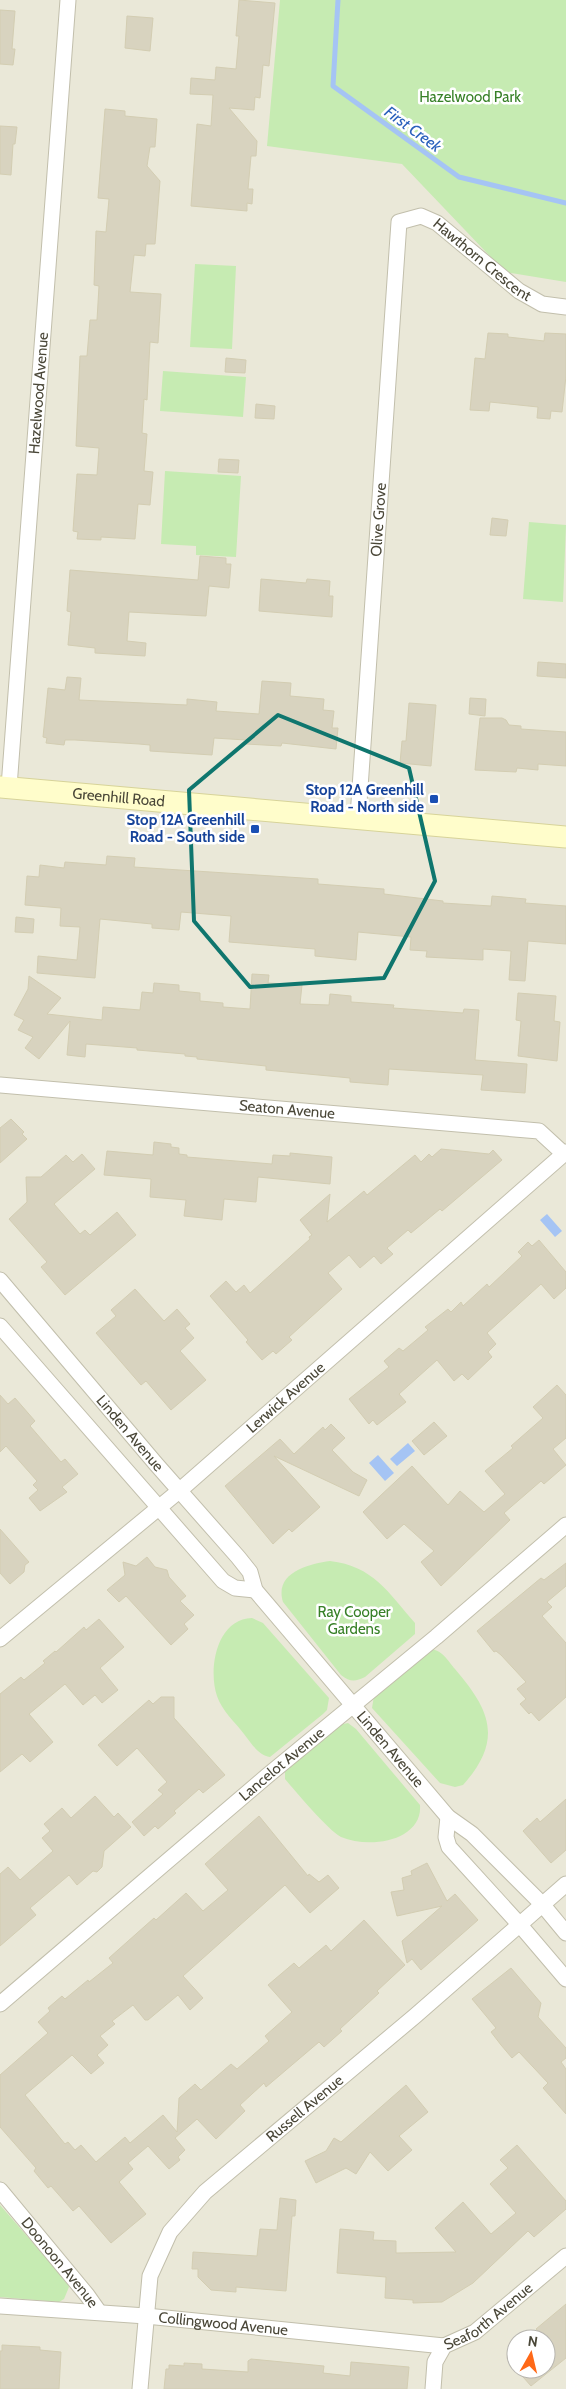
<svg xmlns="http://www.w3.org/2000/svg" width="566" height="2389" viewBox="0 0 566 2389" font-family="Cabin,sans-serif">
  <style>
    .residential { fill: #eae8d8; fill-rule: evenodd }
    .green { fill: #c6ebb2 }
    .water { fill: #a5c4f4 }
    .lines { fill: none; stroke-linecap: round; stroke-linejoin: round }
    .stream { stroke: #a5c4f4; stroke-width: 5 }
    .building { fill: #d8d3bf; stroke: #d3cdb2 }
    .minor-casing { stroke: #c2bfac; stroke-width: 17 }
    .secondary-casing { stroke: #d7d399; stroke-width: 23 }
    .minor { stroke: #fff; stroke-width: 15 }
    .secondary { stroke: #fffdcb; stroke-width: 21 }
    .marked { fill: none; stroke: #0f766e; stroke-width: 4; stroke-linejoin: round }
    .transit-dot { fill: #1a4fb4; stroke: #fff; stroke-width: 2 }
    .labels { text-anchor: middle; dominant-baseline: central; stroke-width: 5; stroke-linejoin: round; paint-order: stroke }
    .park-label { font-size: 15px; fill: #378027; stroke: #fff }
    .street-label { font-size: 15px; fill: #4a4738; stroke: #fff }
    .transit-label { font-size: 15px; font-weight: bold; fill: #164399; stroke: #fff; text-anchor: end }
    .water-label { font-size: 16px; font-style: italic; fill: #2b61bc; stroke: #fff }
  </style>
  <rect width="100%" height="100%" fill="#f6f4ea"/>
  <path class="residential" d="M 0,0 L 566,0 L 566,2389 L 0,2389 ZM 516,2339 L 546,2339 L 546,2369 L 516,2369 Z"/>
  <path class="green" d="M 280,0 L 566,0 L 566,282 L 505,272 L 402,164 L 267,146 Z
    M 195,264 L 236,266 L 232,349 L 190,347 Z
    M 163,371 L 246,377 L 243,417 L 160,411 Z
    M 165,471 L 241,476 L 236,557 L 196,555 L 196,546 L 161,544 Z
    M 529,522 L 566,525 L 563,602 L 523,599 Z
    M 330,1561 C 373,1566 388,1592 415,1623 L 415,1634 L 365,1677 C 355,1682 350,1682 341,1675 L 283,1602 C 274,1573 308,1564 330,1561 Z
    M 252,1618 L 263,1623 L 329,1698 L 327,1710 L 323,1714 L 270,1757 C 258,1755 251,1743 244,1734 C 235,1722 222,1711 217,1696 C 208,1670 216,1619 252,1618 Z
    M 429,1649 C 442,1649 448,1661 455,1669 C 491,1711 503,1740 463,1785 L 455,1787 L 440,1783 L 372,1708 L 374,1696 Z
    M 348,1723 L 356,1729 L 420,1805 C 421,1818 415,1827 404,1834 C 387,1844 360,1845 341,1837 C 328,1830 296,1792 285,1779 L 285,1772 L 288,1768 L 339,1725 Z
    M 0,2205 L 67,2282 L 69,2287 L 64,2299 L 59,2302 L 0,2297 Z"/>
  <path class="water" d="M 547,1214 L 562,1231 L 555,1237 L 540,1220 Z
    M 408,1443 L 415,1451 L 397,1466 L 390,1459 Z
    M 378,1455 L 394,1473 L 385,1481 L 369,1463 Z"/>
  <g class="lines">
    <path class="stream" d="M 338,0 L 333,86 L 459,177 L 566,203"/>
  </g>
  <path class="building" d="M 239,0 L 275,3 L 269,66 L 263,65 L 260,98 L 255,97 L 254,110 L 229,108 L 257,141 L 256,156 L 251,156 L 248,189 L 253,189 L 252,204 L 247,203 L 247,211 L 191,206 L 197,124 L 211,126 L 213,95 L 190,94 L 191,78 L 215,80 L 216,67 L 236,69 L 239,36 L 236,36 Z
    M 0,10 L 15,11 L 12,49 L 15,49 L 13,65 L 0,64 Z
    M 127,16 L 153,18 L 150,51 L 125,48 Z
    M 105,109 L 125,111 L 125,116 L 157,119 L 155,147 L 150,147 L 147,166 L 160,181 L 155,244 L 146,244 L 145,256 L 134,255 L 130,292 L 161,294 L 158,343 L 150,342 L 147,400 L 144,399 L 142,433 L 147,434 L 144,471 L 153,472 L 150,505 L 138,504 L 135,539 L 101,537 L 101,540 L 77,539 L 78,532 L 73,531 L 77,474 L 97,475 L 99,448 L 76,446 L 80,356 L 87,356 L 90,320 L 97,320 L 99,286 L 94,285 L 96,231 L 106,232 L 109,199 L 98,198 Z
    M 0,126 L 17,127 L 15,144 L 13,144 L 11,175 L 0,174 Z
    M 488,333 L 508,334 L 508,337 L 544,341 L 545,333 L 566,334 L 566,376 L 562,412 L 551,411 L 550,419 L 537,418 L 538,407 L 490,402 L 489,411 L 470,410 L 475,358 L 485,359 Z
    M 226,358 L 246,360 L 245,373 L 225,372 Z
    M 256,404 L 275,406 L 274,419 L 255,418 Z
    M 219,459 L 239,460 L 238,473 L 218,472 Z
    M 492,518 L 508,520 L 506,536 L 490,535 Z
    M 200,556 L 226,558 L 226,564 L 231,564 L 229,588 L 209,586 L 206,616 L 129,612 L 127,641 L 146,643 L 145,656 L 95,653 L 95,648 L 68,645 L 71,612 L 67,611 L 70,570 L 198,580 Z
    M 261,579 L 306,583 L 307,579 L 330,581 L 329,596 L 333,596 L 332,617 L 259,611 Z
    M 538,662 L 566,664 L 566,678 L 537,676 Z
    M 67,677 L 81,678 L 79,700 L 187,705 L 187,699 L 217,702 L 216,711 L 259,714 L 262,681 L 291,683 L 290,696 L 324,699 L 323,710 L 334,711 L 332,728 L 338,728 L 336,749 L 282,743 L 281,746 L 246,744 L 246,740 L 214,738 L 212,755 L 150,751 L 150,745 L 139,744 L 75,740 L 65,740 L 64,745 L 46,743 L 47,738 L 43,737 L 48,688 L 65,690 Z
    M 470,698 L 486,699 L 485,716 L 469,714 Z
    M 409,703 L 436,705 L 431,766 L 400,763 L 402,741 L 406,741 Z
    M 480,718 L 502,718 L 506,720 L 509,725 L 521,726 L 521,729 L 566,732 L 566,766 L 538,764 L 538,770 L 517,768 L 516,772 L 475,770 Z
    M 107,856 L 135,858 L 134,867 L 318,879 L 318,884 L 384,889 L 384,894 L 443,901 L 443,903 L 491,906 L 492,896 L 526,899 L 525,903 L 566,906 L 566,944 L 528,941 L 525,981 L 509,980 L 511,951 L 483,949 L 483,960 L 426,957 L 427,951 L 410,950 L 411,937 L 358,932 L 356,960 L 315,956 L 315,949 L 229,942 L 231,916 L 181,912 L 179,930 L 152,928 L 152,924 L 100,919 L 95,978 L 37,973 L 38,956 L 77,960 L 80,927 L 60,926 L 61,908 L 25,905 L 27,876 L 39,877 L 40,865 L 64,868 L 65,862 L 106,865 Z
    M 16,917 L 34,919 L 33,933 L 15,932 Z
    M 252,974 L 269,975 L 268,983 L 302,985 L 300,1004 L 329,1005 L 330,994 L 351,996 L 351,1002 L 394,1005 L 393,1008 L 463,1013 L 464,1009 L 479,1010 L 475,1060 L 527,1064 L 525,1093 L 481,1090 L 483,1075 L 389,1069 L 388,1085 L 350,1082 L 350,1078 L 266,1070 L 266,1066 L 197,1059 L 197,1057 L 185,1056 L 185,1054 L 137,1050 L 137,1048 L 86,1044 L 85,1057 L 67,1055 L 70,1021 L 39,1059 L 25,1048 L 33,1037 L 18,1030 L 24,1020 L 14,1015 L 28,989 L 29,976 L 61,998 L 47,1014 L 102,1020 L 103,1007 L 140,1010 L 142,992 L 153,993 L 154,983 L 179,985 L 179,991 L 200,993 L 200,1001 L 223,1003 L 223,1007 L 250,1009 Z
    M 518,993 L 556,996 L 554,1021 L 560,1022 L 557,1061 L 518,1056 L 521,1021 L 516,1020 Z
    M 11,1119 L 24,1132 L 22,1134 L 27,1139 L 0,1163 L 0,1128 Z
    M 154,1142 L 171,1144 L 171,1147 L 179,1148 L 179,1154 L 187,1155 L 187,1157 L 272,1164 L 273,1155 L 290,1156 L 290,1153 L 332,1157 L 330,1184 L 258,1177 L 256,1202 L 224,1199 L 222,1220 L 184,1216 L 186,1200 L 150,1197 L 151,1179 L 104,1175 L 107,1151 L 153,1155 Z
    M 441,1149 L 489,1154 L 493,1150 L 502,1160 L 442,1211 L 440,1209 L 411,1233 L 408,1230 L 387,1248 L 393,1254 L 381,1264 L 374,1256 L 360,1268 L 349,1255 L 328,1273 L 342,1289 L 289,1337 L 292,1340 L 276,1354 L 273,1351 L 262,1360 L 246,1342 L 248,1340 L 210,1296 L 226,1281 L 236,1292 L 244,1285 L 250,1293 L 310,1239 L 309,1237 L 312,1235 L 300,1220 L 330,1194 L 327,1222 L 364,1191 L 367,1195 L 415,1155 L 421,1162 L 429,1154 L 432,1157 Z
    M 82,1154 L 95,1169 L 54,1204 L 80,1234 L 85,1230 L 90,1235 L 117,1212 L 136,1235 L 65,1295 L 41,1267 L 47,1262 L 9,1219 L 27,1202 L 26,1177 L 41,1177 L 66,1155 L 73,1162 Z
    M 539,1240 L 566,1272 L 566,1288 L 554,1299 L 541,1284 L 487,1333 L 496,1344 L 488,1352 L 492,1357 L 468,1380 L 462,1374 L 454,1381 L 437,1360 L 399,1394 L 406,1402 L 377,1425 L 373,1420 L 369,1424 L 349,1399 L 389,1367 L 384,1361 L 399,1348 L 403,1351 L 415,1341 L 428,1330 L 425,1327 L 448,1309 L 451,1312 L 461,1302 L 463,1306 L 487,1284 L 489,1287 L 522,1256 L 518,1252 L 528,1242 L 532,1246 Z
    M 135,1289 L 164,1321 L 177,1309 L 190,1324 L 185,1328 L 194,1338 L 180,1351 L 206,1380 L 171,1410 L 146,1381 L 141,1385 L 96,1333 L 116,1316 L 111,1310 Z
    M 557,1385 L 566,1395 L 566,1438 L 553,1449 L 566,1465 L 544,1484 L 541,1481 L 504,1513 L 510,1520 L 441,1586 L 421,1562 L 434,1551 L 404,1524 L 387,1539 L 363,1512 L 412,1466 L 448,1505 L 460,1491 L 484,1512 L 505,1494 L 485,1471 L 513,1448 L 511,1446 L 543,1418 L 533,1407 Z
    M 0,1395 L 8,1404 L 15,1398 L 35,1421 L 30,1426 L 61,1462 L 65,1459 L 78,1474 L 62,1487 L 67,1492 L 40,1511 L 29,1498 L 38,1490 L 33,1485 L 37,1481 L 6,1446 L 0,1452 Z
    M 434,1422 L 447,1436 L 424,1455 L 412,1441 Z
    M 331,1424 L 345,1438 L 332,1450 L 353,1472 L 367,1480 L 359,1496 L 274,1456 L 320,1507 L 292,1532 L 289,1529 L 273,1544 L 225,1486 L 280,1439 L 294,1454 L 323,1427 L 325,1430 Z
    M 0,1529 L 29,1562 L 25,1565 L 24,1572 L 10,1584 L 0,1573 Z
    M 147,1557 L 155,1567 L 167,1570 L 169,1577 L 186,1596 L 180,1601 L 194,1615 L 184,1624 L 188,1629 L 171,1645 L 126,1596 L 119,1602 L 107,1590 L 125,1575 L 123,1562 L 136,1566 Z
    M 566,1563 L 566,1586 L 547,1602 L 552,1607 L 542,1616 L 566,1643 L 566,1697 L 539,1721 L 531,1712 L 529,1714 L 520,1704 L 526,1699 L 517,1689 L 526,1682 L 501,1655 L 496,1651 L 494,1652 L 477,1631 L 541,1578 L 544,1580 Z
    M 99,1619 L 124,1647 L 100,1668 L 118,1690 L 102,1703 L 95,1695 L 83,1705 L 65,1684 L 29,1714 L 53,1742 L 30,1762 L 22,1754 L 0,1772 L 0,1694 L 21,1677 L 24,1680 L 45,1663 L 43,1661 L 55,1651 L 56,1652 L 84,1627 L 86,1630 Z
    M 161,1697 L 174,1697 L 174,1718 L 225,1775 L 203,1793 L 199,1789 L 174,1811 L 176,1813 L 158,1829 L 155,1826 L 144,1836 L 132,1822 L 163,1794 L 158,1790 L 167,1782 L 137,1748 L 117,1766 L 98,1745 L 149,1700 L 153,1704 Z
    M 95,1796 L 114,1817 L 118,1813 L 131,1827 L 104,1851 L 102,1867 L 97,1872 L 93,1871 L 77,1885 L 69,1875 L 30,1908 L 36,1915 L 0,1946 L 0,1874 L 8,1867 L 20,1880 L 53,1851 L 42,1838 L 50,1831 L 44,1824 L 62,1808 L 71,1818 Z
    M 566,1799 L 566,1850 L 551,1863 L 523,1831 L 537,1818 L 540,1822 Z
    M 259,1816 L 308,1876 L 309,1874 L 319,1882 L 328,1875 L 339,1888 L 310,1913 L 285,1885 L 183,1976 L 203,1998 L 190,2010 L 178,1995 L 148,2020 L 145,2020 L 133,2005 L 112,2021 L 115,2024 L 100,2036 L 108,2045 L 97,2055 L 104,2063 L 91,2074 L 72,2055 L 25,2095 L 65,2144 L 68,2142 L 75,2150 L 81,2145 L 96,2162 L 125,2137 L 130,2143 L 163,2115 L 177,2132 L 179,2098 L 195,2084 L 201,2090 L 231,2064 L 237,2069 L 269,2041 L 265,2036 L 292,2012 L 268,1985 L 294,1963 L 299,1968 L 326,1945 L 331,1951 L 364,1920 L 405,1965 L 377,1991 L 379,1993 L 340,2029 L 342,2031 L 324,2047 L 319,2042 L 266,2087 L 264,2083 L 240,2105 L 245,2111 L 216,2139 L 197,2119 L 175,2138 L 185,2150 L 178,2157 L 180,2160 L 169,2169 L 148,2146 L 128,2163 L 133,2169 L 119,2182 L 146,2214 L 111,2243 L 79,2206 L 73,2211 L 51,2186 L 48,2188 L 34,2171 L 36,2168 L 0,2127 L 0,2075 L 48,2033 L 38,2022 L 50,2011 L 48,2008 L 62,1996 L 65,1999 L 88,1980 L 89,1982 L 113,1963 L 109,1958 L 154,1918 L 156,1920 L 186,1893 L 203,1911 L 228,1890 L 205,1864 Z
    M 427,1863 L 447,1901 L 455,1894 L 478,1920 L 421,1970 L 412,1959 L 407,1963 L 402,1941 L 442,1906 L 397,1916 L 391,1892 L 404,1890 L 402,1878 L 412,1875 L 411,1871 Z
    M 511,1968 L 541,2003 L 538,2017 L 566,2048 L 566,2058 L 561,2062 L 566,2069 L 566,2114 L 543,2088 L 548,2083 L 519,2052 L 512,2058 L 501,2045 L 491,2032 L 496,2028 L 472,1999 Z
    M 406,2085 L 428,2112 L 399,2136 L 412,2150 L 388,2171 L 370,2152 L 356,2174 L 346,2168 L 316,2183 L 305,2161 L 326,2151 L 334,2138 L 341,2142 Z
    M 517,2145 L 566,2201 L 566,2209 L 534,2237 L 528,2231 L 473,2283 L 442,2302 L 413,2303 L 413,2300 L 385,2298 L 386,2277 L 337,2273 L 340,2229 L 374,2232 L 373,2240 L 396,2241 L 396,2253 L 456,2252 L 435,2228 L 463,2202 L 491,2234 L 516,2213 L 490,2184 L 508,2168 L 500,2160 Z
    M 280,2198 L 296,2200 L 295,2216 L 292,2216 L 286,2291 L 236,2287 L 236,2292 L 211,2290 L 198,2277 L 198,2269 L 192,2269 L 193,2252 L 257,2256 L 260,2229 L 277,2230 Z
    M 566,2304 L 566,2358 L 531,2386 L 516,2369 L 546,2369 L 546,2339 L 536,2329 Z
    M 2,2345 L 40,2347 L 40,2350 L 61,2352 L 59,2389 L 0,2389 L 0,2351 L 2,2351 Z
    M 251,2359 L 324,2366 L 323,2373 L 350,2376 L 351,2362 L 409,2367 L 407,2389 L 164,2389 L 166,2369 L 169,2369 L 169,2365 L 184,2366 L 184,2363 L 202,2364 L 202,2369 L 248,2372 L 248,2361 Z"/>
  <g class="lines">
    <g class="minor-casing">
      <g id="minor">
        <path id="s1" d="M 9,787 L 68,0"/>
        <path id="s2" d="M 358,817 L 399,222 L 421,216 L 437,223 L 519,291 L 542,304 L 566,307"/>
        <path id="s3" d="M 0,1085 L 539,1131 L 564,1154"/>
        <path id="s4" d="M 0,1280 L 156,1464 L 238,1557 L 250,1572 L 255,1590 L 448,1817 L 472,1834 L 542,1904 L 566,1933"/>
        <path d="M 0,1326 L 223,1581 L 235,1588 L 255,1590"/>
        <path id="s5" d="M 0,1639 L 179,1491 L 566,1152"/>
        <path d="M 448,1817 L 446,1837 L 449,1847 L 520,1925 L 566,1979"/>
        <path id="s6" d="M 0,2004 L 267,1776 L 436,1637 L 566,1525"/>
        <path id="s7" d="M 0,2190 L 87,2295 L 99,2312"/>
        <path id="s8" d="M 0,2306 L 146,2316 L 444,2346"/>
        <path id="s9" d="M 140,2389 L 150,2276 L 170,2232 L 205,2192 L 415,2016 L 566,1884"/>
        <path id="s10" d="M 433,2389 L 435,2362 L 444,2346 L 475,2332 L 566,2256"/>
      </g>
    </g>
    <g class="secondary-casing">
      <g id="secondary">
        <path id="s11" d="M 0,787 L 566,837"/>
      </g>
    </g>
    <use href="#minor" class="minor"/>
    <use href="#secondary" class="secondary"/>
  </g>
  <path class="marked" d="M 278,715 L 409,768 L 435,881 L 384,978 L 250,987 L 194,921 L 189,790 Z"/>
  <g class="transit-dot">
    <rect x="429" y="794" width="10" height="10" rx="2.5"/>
    <rect x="250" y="824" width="10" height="10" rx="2.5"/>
  </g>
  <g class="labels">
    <g class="park-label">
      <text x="470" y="97">Hazelwood Park</text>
      <text x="354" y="1612">Ray Cooper<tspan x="354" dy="17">Gardens</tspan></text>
    </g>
    <g class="street-label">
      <text stroke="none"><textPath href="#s2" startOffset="695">Hawthorn Crescent</textPath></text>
      <text stroke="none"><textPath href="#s1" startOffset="395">Hazelwood Avenue</textPath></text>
      <text stroke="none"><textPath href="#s2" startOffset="298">Olive Grove</textPath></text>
      <text stroke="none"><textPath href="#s11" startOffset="119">Greenhill Road</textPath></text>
      <text stroke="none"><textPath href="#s3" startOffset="288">Seaton Avenue</textPath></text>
      <text stroke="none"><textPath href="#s5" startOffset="374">Lerwick Avenue</textPath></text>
      <text stroke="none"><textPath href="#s4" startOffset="201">Linden Avenue</textPath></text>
      <text stroke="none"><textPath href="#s4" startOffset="612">Linden Avenue</textPath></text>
      <text stroke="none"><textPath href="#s6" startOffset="370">Lancelot Avenue</textPath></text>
      <text stroke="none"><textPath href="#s9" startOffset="345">Russell Avenue</textPath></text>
      <text stroke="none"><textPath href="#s7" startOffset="94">Doonoon Avenue</textPath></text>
      <text stroke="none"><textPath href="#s10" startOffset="99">Seaforth Avenue</textPath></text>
      <text stroke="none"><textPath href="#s8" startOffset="224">Collingwood Avenue</textPath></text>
    </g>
    <g class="transit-label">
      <text x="424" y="790">Stop 12A Greenhill<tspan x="424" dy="17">Road - North side</tspan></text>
      <text x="245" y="820">Stop 12A Greenhill<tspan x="245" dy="17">Road - South side</tspan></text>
    </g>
    <g class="water-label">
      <text transform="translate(413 129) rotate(36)">First Creek</text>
    </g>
  </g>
  <g transform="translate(531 2354) rotate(8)"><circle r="24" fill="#ffffff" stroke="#b7b5af"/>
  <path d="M0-4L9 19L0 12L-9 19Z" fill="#ff6918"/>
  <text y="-8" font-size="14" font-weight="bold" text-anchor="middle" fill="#4a4738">N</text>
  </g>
</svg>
